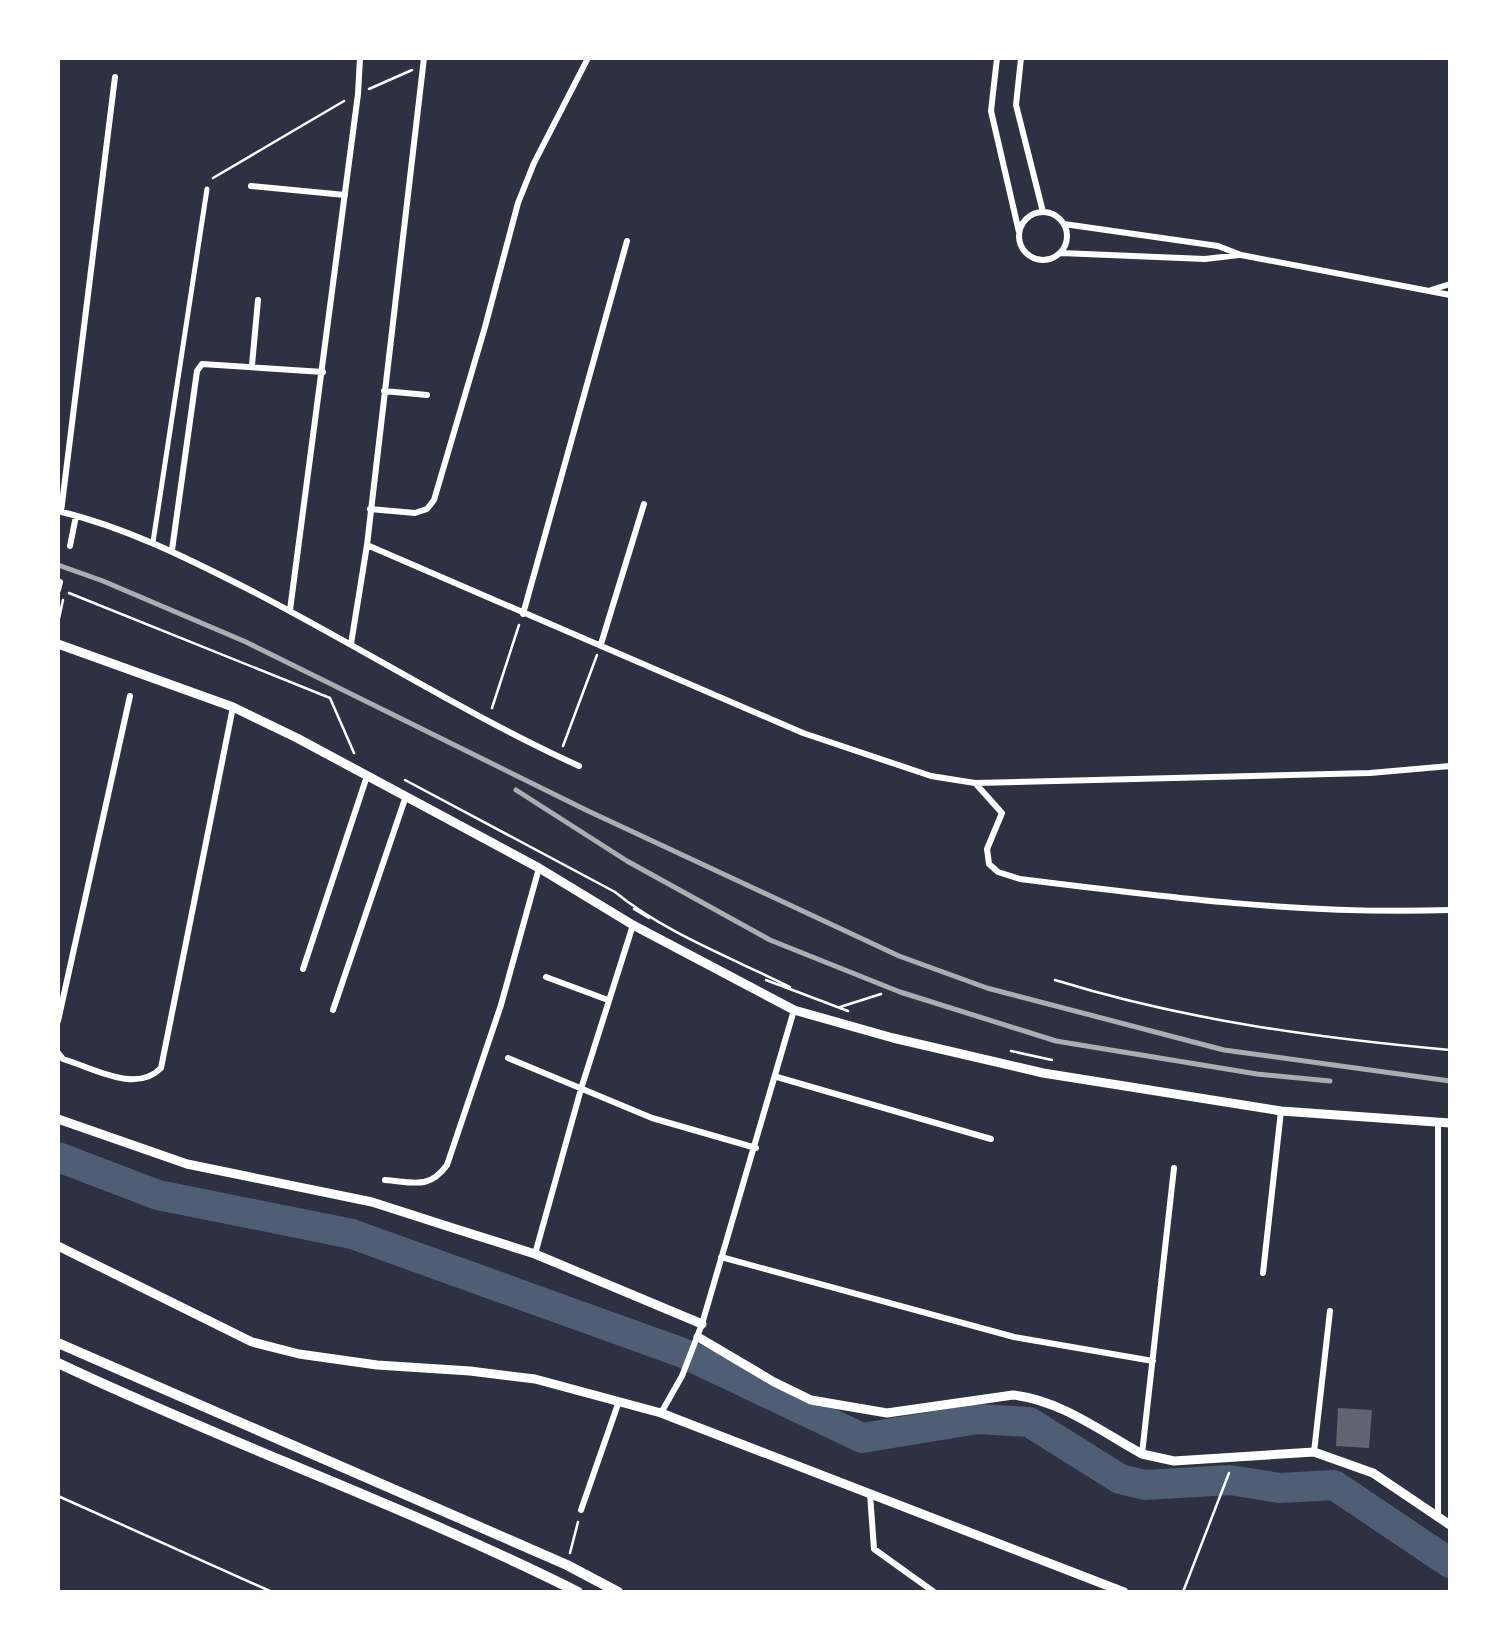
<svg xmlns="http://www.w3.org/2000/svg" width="1508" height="1650" viewBox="0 0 1508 1650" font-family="'Work Sans',sans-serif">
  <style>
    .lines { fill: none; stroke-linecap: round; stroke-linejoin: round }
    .river { stroke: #4f5d75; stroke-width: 30 }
    .building { fill: #626471 }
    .path { stroke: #fff; stroke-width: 2.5 }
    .pedestrian { stroke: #fff; stroke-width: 5 }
    .minor { stroke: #fff; stroke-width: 6 }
    .tertiary { stroke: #fff; stroke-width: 9 }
    .secondary { stroke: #fff; stroke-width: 10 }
    .rail { stroke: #abadb3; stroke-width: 5 }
  </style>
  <rect width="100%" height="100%" fill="#2d3142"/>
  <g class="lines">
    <path class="river" d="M 58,1157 L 158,1195 L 352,1234 L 683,1353 L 862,1438 L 978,1419 L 1029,1422 L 1120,1479 L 1145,1485 L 1230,1480 L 1280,1488 L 1334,1485 L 1450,1563"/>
  </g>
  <path class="building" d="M 1338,1408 L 1372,1410 L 1369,1448 L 1336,1446 Z"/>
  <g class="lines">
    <path class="path" d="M 369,89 L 412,70
      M 213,178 L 344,101
      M 69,593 L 330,698 L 354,753
      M 58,623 L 63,600
      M 492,708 L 519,625
      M 563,746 L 597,655
      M 405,780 L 615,892 C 665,933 732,958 790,987
      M 634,909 L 649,918
      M 766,980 L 848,1011
      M 1055,980 C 1184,1020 1317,1038 1450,1050
      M 840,1007 L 881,994
      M 1011,1051 L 1052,1060
      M 58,1496 L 272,1592
      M 570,1553 L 578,1522
      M 1183,1592 L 1229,1473"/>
    <path class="pedestrian" d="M 153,542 L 207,189"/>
    <path class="minor" d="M 997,58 L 991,111 L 1019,232
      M 1021,58 L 1016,105 L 1043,212
      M 251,186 L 345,195
      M1019 236a24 24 0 1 1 48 0a24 24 0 1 1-48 0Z
      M 1064,224 L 1218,246 L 1241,255 L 1450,295
      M 1061,253 L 1205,259 L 1239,255
      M 1431,290 L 1450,284
      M 252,365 L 258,300
      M 384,391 L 427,395
      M 370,509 L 415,513 L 427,509 L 434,500 L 485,327 L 518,203 L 534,163 L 588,58
      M 58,511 C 125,527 187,558 248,589 C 359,646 465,714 579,766
      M 61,512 L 115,77
      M 367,545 L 803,733 L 931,776 L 975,783 L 1370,773 L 1450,766
      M 70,546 L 76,516
      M 172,550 L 197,371 L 202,364 L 323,372
      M 58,590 L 60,582
      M 290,610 L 358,94 L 360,58
      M 523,614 L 627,241
      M 351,644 L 367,545 L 424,58
      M 601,644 L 644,504
      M 976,784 L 1002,813 L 987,849 L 989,864 L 998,872 L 1020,879 C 1163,897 1306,915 1450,910
      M 303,969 L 367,776
      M 546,977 L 608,1000
      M 333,1010 L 406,796
      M 58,1021 L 130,696
      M 58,1053 L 63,1059 C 93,1068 136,1094 161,1068 L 233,707
      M 508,1058 L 652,1118 L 756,1148
      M 777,1077 L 991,1139
      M 385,1180 C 413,1182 429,1190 447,1165 L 501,1005 L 539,868
      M 535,1254 L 581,1089 L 633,925
      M 721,1257 L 1014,1337 L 1153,1361
      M 1263,1273 L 1281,1111
      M 661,1413 L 682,1376 L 702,1324 L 794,1010
      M 1314,1452 L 1330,1311
      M 1142,1454 L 1174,1168
      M 870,1494 L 874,1549 L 934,1592
      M 581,1510 L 618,1404
      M 1438,1515 L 1438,1122"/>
    <path class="tertiary" d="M 58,644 L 233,707 L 297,738 L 539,868 L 633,925 L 794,1010 L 893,1038 L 1043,1073 L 1281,1111 L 1450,1123
      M 58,1119 L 187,1164 L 372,1202 L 456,1229 L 535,1254 L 702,1324
      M 58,1246 L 252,1342 L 299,1354 L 377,1365 L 470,1371 L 535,1379 L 661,1413 L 1124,1592
      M 698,1337 L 774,1382 L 811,1400 L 887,1413 L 1013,1395 C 1060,1400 1102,1432 1142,1454 L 1174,1461 L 1314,1452 L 1373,1473 L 1450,1525"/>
    <path class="secondary" d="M 58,1343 L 567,1565 L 618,1592
      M 58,1363 C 229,1444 408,1507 578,1592"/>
    <path class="rail" d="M 58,565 L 103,581 L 246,642 L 586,810 L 899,956 L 987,988 L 1224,1050 L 1450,1081
      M 516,790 L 627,861 L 770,940 L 900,992 L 1056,1041 L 1257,1074 L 1330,1081"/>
  </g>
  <rect width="1508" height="1650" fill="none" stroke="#ffffff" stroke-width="120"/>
</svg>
